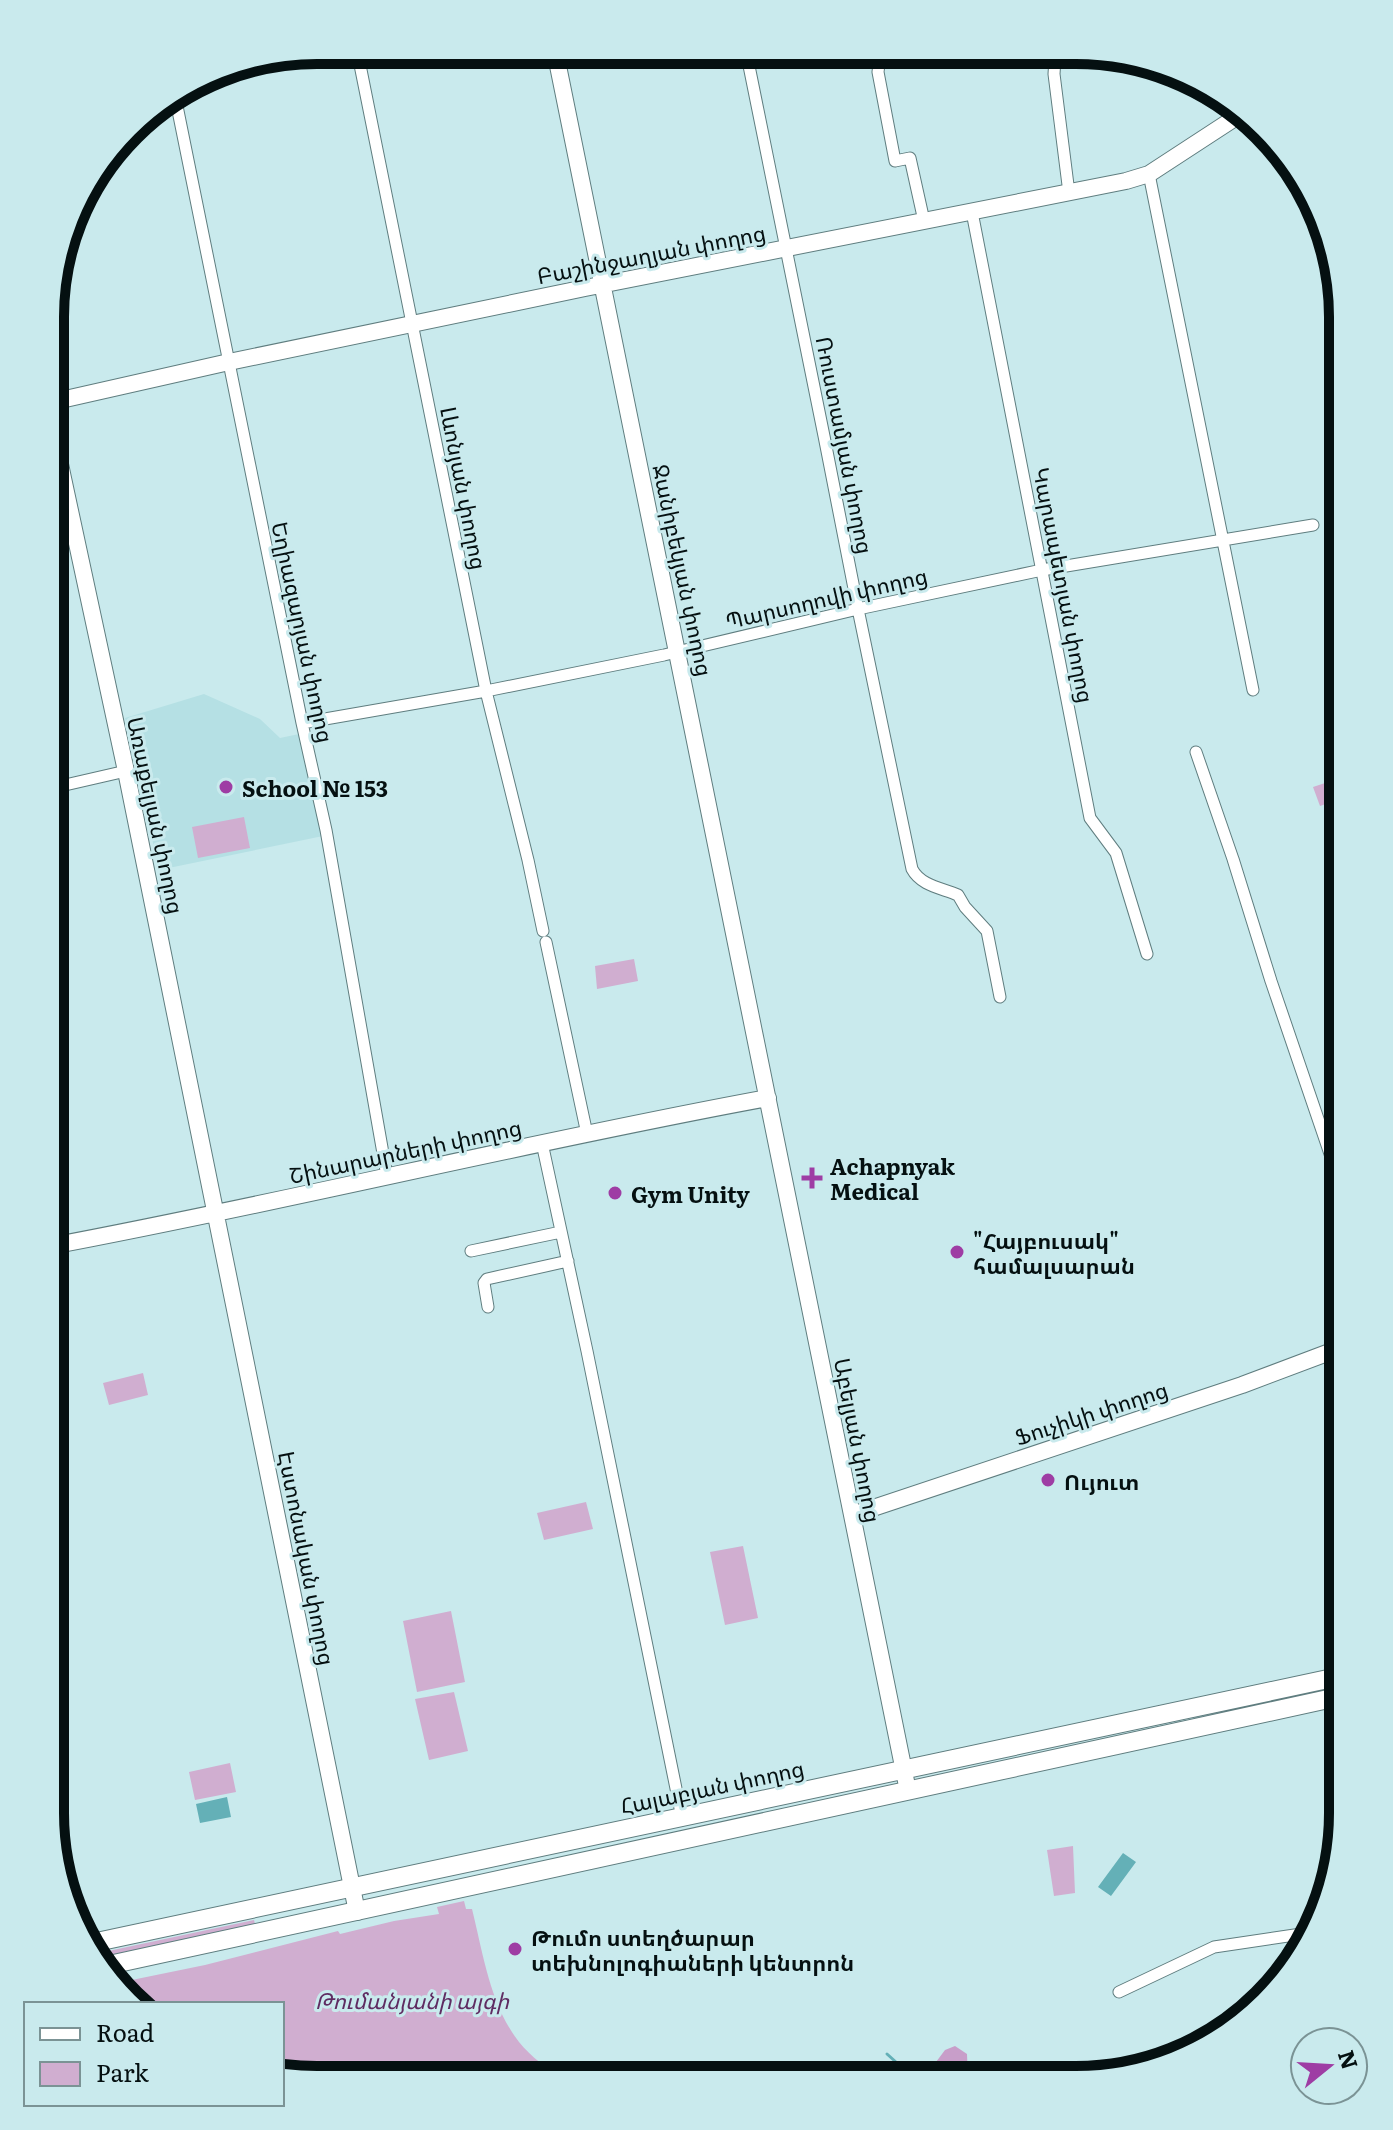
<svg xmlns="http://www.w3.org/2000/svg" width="1393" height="2130" viewBox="0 0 1393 2130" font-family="Literata,'Noto Sans Armenian',serif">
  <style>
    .built { fill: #b5e0e4 }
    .green { fill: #d0aed0 }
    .forest { fill: #c89ec9 }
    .water { fill: #64b0b7 }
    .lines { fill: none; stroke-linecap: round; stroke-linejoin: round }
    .stream { stroke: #64b0b7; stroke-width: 3 }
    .street-casing { stroke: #5f7d7f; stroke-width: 13 }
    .secondary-casing { stroke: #5f7d7f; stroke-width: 18 }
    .primary-casing { stroke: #5f7d7f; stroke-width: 20 }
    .street { stroke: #fff; stroke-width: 11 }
    .secondary { stroke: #fff; stroke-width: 16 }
    .primary { stroke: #fff; stroke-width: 18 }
    .poi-dot { fill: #9e3da4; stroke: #c9eaed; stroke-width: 3 }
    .labels { text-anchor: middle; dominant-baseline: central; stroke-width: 6; stroke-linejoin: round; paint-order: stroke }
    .street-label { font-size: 22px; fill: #051011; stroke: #c9eaed }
    .poi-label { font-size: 22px; font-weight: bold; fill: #051011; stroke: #c9eaed; text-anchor: start }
    .park-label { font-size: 22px; font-style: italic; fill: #5f2c62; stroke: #c9eaed }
    .rim { fill: none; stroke: #051011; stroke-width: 10 }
  </style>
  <rect width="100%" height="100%" fill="#c9eaed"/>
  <path class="built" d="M 204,694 L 260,719 L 280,738 L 299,734 L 323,836 L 159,870 L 125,718 Z"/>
  <path class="green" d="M 1343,777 L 1343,798 L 1320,806 L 1313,787 Z
    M 244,817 L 250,848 L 198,858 L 192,827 Z
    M 634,959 L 638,981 L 597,989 L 595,966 Z
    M 143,1373 L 148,1395 L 109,1405 L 103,1383 Z
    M 586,1502 L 593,1529 L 544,1540 L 537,1513 Z
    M 743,1546 L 758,1618 L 725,1625 L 710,1552 Z
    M 451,1611 L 465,1682 L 417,1692 L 403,1621 Z
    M 454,1692 L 468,1751 L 429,1760 L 415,1699 Z
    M 230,1763 L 236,1792 L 195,1800 L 189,1772 Z
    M 1073,1846 L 1075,1893 L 1054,1896 L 1047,1850 Z
    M 464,1901 L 466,1909 L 472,1909 C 483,1953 490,2005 519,2042 C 531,2057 547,2068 562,2079 L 283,2078 L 282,2004 L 139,2004 L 122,1982 L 205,1965 L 338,1931 L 340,1934 L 394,1921 L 439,1914 L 437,1907 Z
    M 254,1920 L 255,1924 L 103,1958 L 99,1953 Z"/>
  <path class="forest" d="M 955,2046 L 967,2054 L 968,2080 L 927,2080 L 940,2073 L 936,2062 L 945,2050 Z"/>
  <path class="water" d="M 227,1797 L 231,1817 L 200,1823 L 196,1804 Z
    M 1123,1853 L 1136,1862 L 1111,1896 L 1098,1887 Z"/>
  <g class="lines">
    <path class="stream" d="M 887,2054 L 916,2080"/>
    <g class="street-casing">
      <path id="street" d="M 357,50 L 486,691 L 528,860 L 543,931
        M 746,51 L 824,436 L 858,609 L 912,869 C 921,886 942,888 958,895 L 965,907 L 987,931 L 1000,997
        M 906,52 L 884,59 L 879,64 L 878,72 L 895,161 L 910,158 L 924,221
        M 1059,52 L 1055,59 L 1054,74 L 1069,193
        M 175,96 L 302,723 L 326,830 L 387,1176
        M 1149,174 L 1253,690
        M 972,212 L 1090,818 L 1116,853 L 1147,954
        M 302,723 L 486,691 L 664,655 L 858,609 L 1042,570 L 1313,525
        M 1196,752 L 1233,859 L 1271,981 L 1343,1192
        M 52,788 L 126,771
        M 546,942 L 587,1134
        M 542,1143 L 587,1351 L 682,1818
        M 471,1251 L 561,1232
        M 488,1307 L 484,1283 L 487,1279 L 568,1261
        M 1119,1992 L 1214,1947 L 1308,1933"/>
    </g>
    <g class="secondary-casing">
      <path id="secondary" d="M 555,51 L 908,1791
        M 52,402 L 229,362 L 585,288 L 1126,181 L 1149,174 L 1244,112
        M 52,427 L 126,771 L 357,1912
        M 51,1246 C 291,1201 528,1142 768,1098
        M 852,1515 L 1242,1385 L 1343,1347"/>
    </g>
    <g class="primary-casing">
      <path id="primary" d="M 92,1943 L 1342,1676
        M 109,1965 L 1342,1696"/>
    </g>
    <use href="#street" class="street"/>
    <use href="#secondary" class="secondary"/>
    <use href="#primary" class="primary"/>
  </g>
  <g class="poi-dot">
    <circle cx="226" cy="787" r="8"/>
    <path d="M808 1166h8v8h8v8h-8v8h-8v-8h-8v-8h8z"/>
    <circle cx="615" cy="1193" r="8"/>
    <circle cx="957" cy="1252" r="8"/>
    <circle cx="1048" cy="1480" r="8"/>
    <circle cx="515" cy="1949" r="8"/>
  </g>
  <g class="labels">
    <g class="street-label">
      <text transform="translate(651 253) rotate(-11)">Բաշինջաղյան փողոց</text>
      <text transform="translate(846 445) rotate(79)">Ռուստամյան փողոց</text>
      <text transform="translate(465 488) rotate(79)">Լևոնյան փողոց</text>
      <text transform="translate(684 570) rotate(78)">Ջանիբեկյան փողոց</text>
      <text transform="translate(1065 585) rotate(79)">Կարապետյան փողոց</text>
      <text transform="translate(826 597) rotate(-13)">Պարսողովի փողոց</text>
      <text transform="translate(304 632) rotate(78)">Եղիազարյան փողոց</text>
      <text transform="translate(157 815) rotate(78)">Առաքելյան փողոց</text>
      <text transform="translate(405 1150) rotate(-12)">Շինարարների փողոց</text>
      <text transform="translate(1091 1412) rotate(-18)">Ֆուչիկի փողոց</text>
      <text transform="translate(859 1440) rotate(79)">Աբելյան փողոց</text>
      <text transform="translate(308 1558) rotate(79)">Էստոնական փողոց</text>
      <text transform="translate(712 1786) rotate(-12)">Հալաբյան փողոց</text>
    </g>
    <g class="poi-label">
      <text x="242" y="787">School № 153</text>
      <text x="830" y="1165">Achapnyak<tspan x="830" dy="25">Medical</tspan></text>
      <text x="631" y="1193">Gym Unity</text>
      <text x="973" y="1239">"Հայբուսակ"<tspan x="973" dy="25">համալսարան</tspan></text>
      <text x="1064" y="1480">Ույուտ</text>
      <text x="531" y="1936">Թումո ստեղծարար<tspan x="531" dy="25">տեխնոլոգիաների կենտրոն</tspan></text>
    </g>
    <g class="park-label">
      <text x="412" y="1999">Թումանյանի այգի</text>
    </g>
  </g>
  <path d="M0 0H1393V2130H0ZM317 64H1076A253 253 0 0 1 1329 317V1813A253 253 0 0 1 1076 2066H317A253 253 0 0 1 64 1813V317A253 253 0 0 1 317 64Z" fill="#c9eaed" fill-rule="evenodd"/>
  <path class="rim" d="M317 64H1076A253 253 0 0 1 1329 317V1813A253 253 0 0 1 1076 2066H317A253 253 0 0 1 64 1813V317A253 253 0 0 1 317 64Z"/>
  <rect x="24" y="2002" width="260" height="104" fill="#c9eaed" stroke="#7b9395" stroke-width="2"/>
  <rect x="40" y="2028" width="40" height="12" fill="#ffffff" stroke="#7b9395" stroke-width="2"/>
  <text x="96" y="2042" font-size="24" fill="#051011">Road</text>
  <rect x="40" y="2062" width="40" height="24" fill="#d0aed0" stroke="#7b9395" stroke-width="2"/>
  <text x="96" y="2082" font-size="24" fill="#051011">Park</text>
  <g transform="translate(1329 2066) rotate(72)"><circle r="38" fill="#c9eaed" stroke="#7b9395" stroke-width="2"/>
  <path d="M0-6L14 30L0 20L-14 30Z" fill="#9e3da4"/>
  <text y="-12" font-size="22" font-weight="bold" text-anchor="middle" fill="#051011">N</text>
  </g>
</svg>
